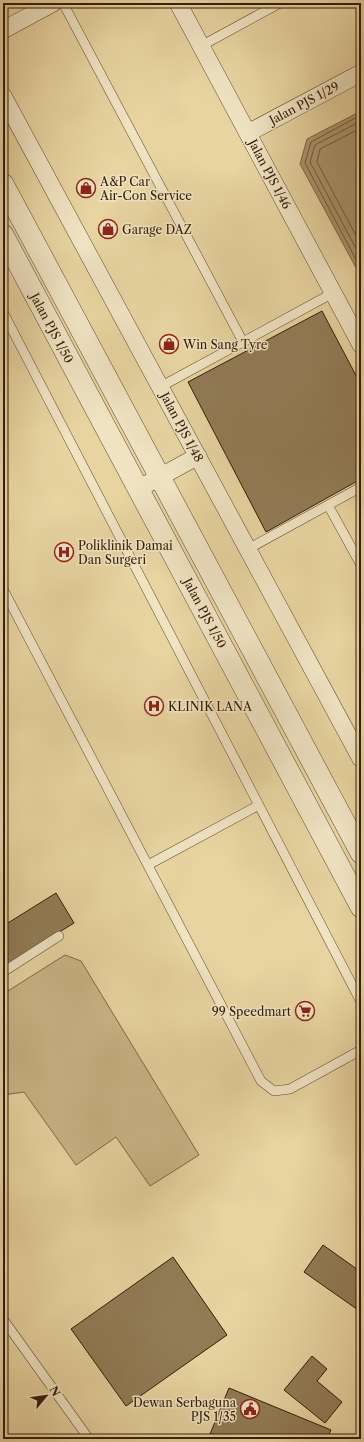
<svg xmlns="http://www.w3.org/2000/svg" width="364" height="1442" viewBox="0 0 364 1442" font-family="'Libre Caslon Text',serif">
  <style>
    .green { fill: #c9b586; stroke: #7e6846 }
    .water { fill: #aa956c; stroke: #7b6543 }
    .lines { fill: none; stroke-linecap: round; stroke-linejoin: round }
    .shore { stroke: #6f5838; stroke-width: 1 }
    .building { fill: #917c56; stroke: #341c05 }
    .service-casing { stroke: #614a2c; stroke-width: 10 }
    .minor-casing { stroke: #614a2c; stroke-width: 18 }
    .tertiary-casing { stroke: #614a2c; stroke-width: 22 }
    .service { stroke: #efe3c2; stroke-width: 9 }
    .minor { stroke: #efe3c2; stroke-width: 17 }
    .tertiary { stroke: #efe3c2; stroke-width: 21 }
    .labels { text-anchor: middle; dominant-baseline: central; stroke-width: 3; stroke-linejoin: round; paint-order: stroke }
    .street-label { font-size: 12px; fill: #341c05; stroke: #efe3c2 }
    .poi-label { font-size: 12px; fill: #341c05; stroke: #efe3c2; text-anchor: start }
  </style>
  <rect width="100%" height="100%" fill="#e7d4a1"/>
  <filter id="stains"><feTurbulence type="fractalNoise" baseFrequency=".005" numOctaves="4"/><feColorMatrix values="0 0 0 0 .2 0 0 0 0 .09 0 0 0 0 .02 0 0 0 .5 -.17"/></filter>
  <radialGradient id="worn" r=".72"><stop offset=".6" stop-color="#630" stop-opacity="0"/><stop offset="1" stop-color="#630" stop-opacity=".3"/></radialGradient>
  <path class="green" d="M 65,955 L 81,961 L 199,1155 L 150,1186 L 116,1137 L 76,1165 L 24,1092 L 3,1095 L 3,994 Z"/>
  <path class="water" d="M 361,111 L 361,277 L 300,164 L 307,139 Z"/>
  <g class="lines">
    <path class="shore" d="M 361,115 L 311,142 L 305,163 L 361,269
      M 361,121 L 315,145 L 310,162 L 361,258
      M 361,128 L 320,149 L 317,162 L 361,245"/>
  </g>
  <path class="building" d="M 322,311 L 361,385 L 361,479 L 266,532 L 188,382 Z
    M 56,893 L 74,923 L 3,967 L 3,926 Z
    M 323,1245 L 361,1272 L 361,1312 L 304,1272 Z
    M 173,1257 L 227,1335 L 126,1406 L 71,1329 Z
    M 312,1356 L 327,1369 L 317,1381 L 342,1402 L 325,1423 L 284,1390 Z
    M 229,1388 L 331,1430 L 327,1439 L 208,1439 Z"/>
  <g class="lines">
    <g class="service-casing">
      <path id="service" d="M 63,3 L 243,342
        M 201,46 L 280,3
        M 3,312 L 361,1002
        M 160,387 L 333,293
        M 328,505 L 361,565
        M 248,549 L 361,487
        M 3,589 L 261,1081 L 274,1091 L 290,1089 L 361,1050
        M 148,865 L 259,805
        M 3,972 L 59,936
        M 3,1319 L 89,1439"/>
    </g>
    <g class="minor-casing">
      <path id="minor" d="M 178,3 L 361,345
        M 3,30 L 53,3
        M 3,96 L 361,759
        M 248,133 L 361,73
        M 138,489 L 198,456"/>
    </g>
    <g class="tertiary-casing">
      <path id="tertiary" d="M 3,184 L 361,853
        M 3,235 L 361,907"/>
    </g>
    <use href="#service" class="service"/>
    <use href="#minor" class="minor"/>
    <use href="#tertiary" class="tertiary"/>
  </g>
  <defs>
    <g id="shop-ring" transform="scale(1)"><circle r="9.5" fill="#efe3c2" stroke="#8f2418" stroke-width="1.5"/><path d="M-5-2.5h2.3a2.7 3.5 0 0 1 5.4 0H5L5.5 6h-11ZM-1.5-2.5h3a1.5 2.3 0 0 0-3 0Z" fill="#8f2418"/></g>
    <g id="hospital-ring" transform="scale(1)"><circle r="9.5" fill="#efe3c2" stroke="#8f2418" stroke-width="1.5"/><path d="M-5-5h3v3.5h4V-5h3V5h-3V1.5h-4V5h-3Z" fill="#8f2418"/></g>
    <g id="supermarket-ring" transform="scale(1)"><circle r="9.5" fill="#efe3c2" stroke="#8f2418" stroke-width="1.5"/><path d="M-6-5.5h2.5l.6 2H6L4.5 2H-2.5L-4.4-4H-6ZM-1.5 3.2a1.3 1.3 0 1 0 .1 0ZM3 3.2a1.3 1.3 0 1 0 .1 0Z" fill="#8f2418"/></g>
    <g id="civic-ring" transform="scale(1)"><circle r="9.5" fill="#efe3c2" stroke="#8f2418" stroke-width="1.5"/><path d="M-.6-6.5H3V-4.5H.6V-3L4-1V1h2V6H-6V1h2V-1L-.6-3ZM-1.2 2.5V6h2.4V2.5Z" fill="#8f2418"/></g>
  </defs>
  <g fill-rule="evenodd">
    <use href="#shop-ring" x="86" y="188"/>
    <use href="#shop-ring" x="108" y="229"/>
    <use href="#shop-ring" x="169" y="344"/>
    <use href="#hospital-ring" x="64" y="552"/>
    <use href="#hospital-ring" x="154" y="706"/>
    <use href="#supermarket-ring" x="305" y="1011"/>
    <use href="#civic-ring" x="250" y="1409"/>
  </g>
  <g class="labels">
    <g class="street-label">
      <text transform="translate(304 103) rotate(-28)">Jalan PJS 1/29</text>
      <text transform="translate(270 174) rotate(62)">Jalan PJS 1/46</text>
      <text transform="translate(52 328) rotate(62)">Jalan PJS 1/50</text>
      <text transform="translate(182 427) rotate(62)">Jalan PJS 1/48</text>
      <text transform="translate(205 613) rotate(62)">Jalan PJS 1/50</text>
    </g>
    <g class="poi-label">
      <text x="100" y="181">A&amp;P Car<tspan x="100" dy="14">Air-Con Service</tspan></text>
      <text x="122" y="229">Garage DAZ</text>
      <text x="183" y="344">Win Sang Tyre</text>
      <text x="78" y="545">Poliklinik Damai<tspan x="78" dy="14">Dan Surgeri</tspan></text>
      <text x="168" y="706">KLINIK LANA</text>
      <text x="291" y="1011" text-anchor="end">99 Speedmart</text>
      <text x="236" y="1402" text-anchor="end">Dewan Serbaguna<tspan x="236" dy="14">PJS 1/35</tspan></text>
    </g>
  </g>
  <rect width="364" height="1442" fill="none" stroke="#e7d4a1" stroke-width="16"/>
  <rect x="4" y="4" width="356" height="1434" fill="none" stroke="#341c05" stroke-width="2"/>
  <rect x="8" y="8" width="348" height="1426" fill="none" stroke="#341c05"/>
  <g transform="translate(46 1396) rotate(61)" stroke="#efe3c2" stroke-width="3" paint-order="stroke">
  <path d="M0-3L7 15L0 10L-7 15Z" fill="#341c05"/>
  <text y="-6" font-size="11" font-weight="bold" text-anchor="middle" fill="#341c05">N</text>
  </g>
  <rect width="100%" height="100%" filter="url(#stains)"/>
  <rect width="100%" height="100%" fill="url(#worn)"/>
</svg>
